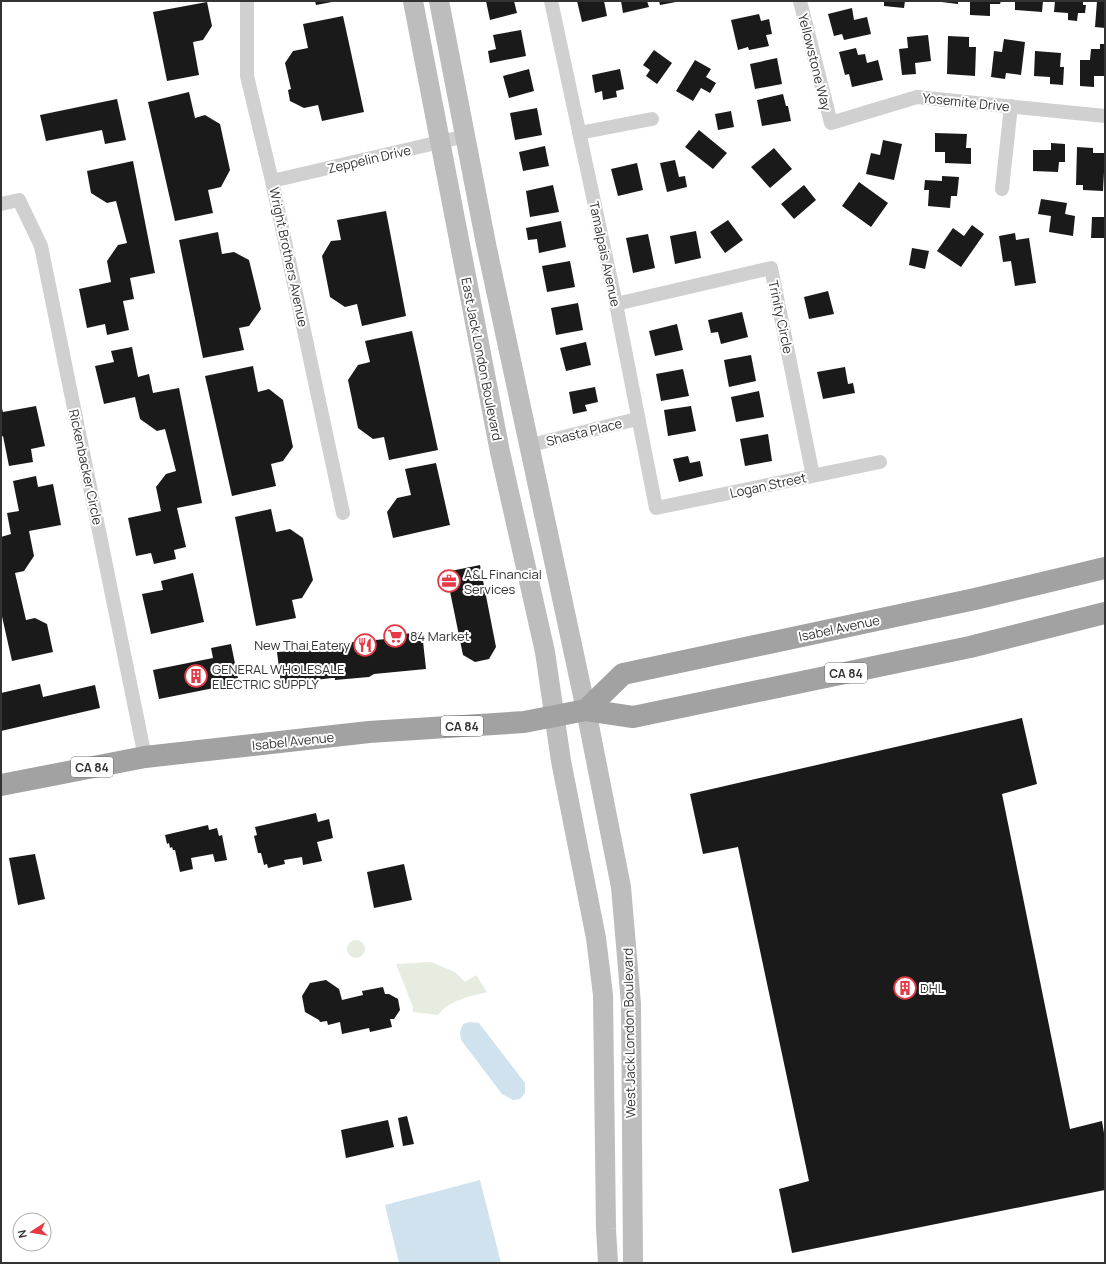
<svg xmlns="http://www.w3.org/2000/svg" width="1106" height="1264" viewBox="0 0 1106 1264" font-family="Manrope,sans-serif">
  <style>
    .green { fill: #e6ecdf }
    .water { fill: #cfe2ee }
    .building { fill: #1a1a1a }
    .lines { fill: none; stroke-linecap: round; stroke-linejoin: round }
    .minor { stroke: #d0d0d0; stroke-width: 14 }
    .secondary { stroke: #bdbdbd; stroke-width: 20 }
    .trunk { stroke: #a2a2a2; stroke-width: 22 }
    .labels { text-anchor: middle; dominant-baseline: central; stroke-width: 4; stroke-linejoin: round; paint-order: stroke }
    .shield { fill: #fff; stroke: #707070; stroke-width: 1 }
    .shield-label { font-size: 12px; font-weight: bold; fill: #333 }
    .street-label { font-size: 13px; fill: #333; stroke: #fff }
    .poi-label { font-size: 13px; fill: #333; stroke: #fff; text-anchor: start }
  </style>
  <rect width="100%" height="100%" fill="#fff"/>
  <path class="green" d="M347 949a9 9 0 1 1 18 0a9 9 0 1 1-18 0Z
    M 431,962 L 455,972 L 465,982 L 476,975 L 487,992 C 469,997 451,999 438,1015 L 413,1012 L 413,1007 L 396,964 Z"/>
  <path class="water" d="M 470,1022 L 479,1023 L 525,1083 L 525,1093 L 520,1099 L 513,1100 L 502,1094 L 461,1040 L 460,1032 L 463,1024 Z
    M 480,1180 L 501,1263 L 399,1263 L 385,1205 Z"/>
  <path class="building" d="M 315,1 L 332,1 L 332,2 L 316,5 Z
    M 486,1 L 514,1 L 517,13 L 490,20 Z
    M 577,1 L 604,1 L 607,16 L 582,22 Z
    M 621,1 L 647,1 L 649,7 L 623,13 Z
    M 659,1 L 676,1 L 676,2 L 660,5 Z
    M 884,1 L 905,1 L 904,8 L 884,6 Z
    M 933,1 L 958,1 L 958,4 Z
    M 970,1 L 1001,1 L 1000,4 L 990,4 L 990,16 L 970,15 Z
    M 1015,1 L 1043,1 L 1042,12 L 1015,10 Z
    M 1055,1 L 1083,1 L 1083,5 L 1086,5 L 1085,13 L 1078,13 L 1077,21 L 1068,20 L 1068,13 L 1054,12 Z
    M 1097,1 L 1105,1 L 1105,28 L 1095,27 Z
    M 207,2 L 212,26 L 203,40 L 193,42 L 199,75 L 167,81 L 153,12 Z
    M 852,8 L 854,20 L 867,17 L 871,34 L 844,40 L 842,34 L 834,36 L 828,14 Z
    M 759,14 L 761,21 L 769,19 L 772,34 L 766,35 L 769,46 L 749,50 L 748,47 L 738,50 L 731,20 Z
    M 343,16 L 364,112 L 322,121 L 318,105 L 304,108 L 290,101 L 288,90 L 291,89 L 285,63 L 293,51 L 308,48 L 303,24 Z
    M 521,30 L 526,56 L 490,63 L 488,51 L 496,49 L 493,35 Z
    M 928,35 L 931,61 L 915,63 L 916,74 L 902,75 L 899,49 L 908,48 L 907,37 Z
    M 948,36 L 969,37 L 969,47 L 976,47 L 975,76 L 947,74 Z
    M 1004,39 L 1025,42 L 1021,75 L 1006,73 L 1005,79 L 991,77 L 994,51 L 1002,52 Z
    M 1100,44 L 1105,44 L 1105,76 L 1094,76 L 1094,87 L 1080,86 L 1080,60 L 1090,60 L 1091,49 L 1100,49 Z
    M 856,48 L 858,55 L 865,54 L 867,63 L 878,60 L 883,80 L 852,87 L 849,74 L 845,75 L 839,52 Z
    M 654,50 L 672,63 L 657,84 L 646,76 L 650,70 L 643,65 Z
    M 1035,51 L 1061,53 L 1060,67 L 1064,67 L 1063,85 L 1050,84 L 1050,77 L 1034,76 Z
    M 777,58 L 782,84 L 755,89 L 750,64 Z
    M 695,60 L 711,69 L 706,77 L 716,83 L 710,93 L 701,88 L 693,101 L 676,91 Z
    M 529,69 L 534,91 L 509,98 L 503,76 Z
    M 620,69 L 624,89 L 616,91 L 617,97 L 603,100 L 602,91 L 595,93 L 592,75 Z
    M 189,92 L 195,118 L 205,115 L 220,124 L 230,170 L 221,187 L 208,190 L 213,213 L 175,221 L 148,102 Z
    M 783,94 L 786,106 L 788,106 L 791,121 L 762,126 L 757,100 Z
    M 117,99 L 126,140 L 105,144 L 102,130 L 46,141 L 40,115 Z
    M 537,108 L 542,135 L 515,140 L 510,113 Z
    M 731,111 L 734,127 L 718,130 L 715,114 Z
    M 699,130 L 727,153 L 713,169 L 685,147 Z
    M 935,133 L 967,134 L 966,148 L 971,148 L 971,164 L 945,163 L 945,152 L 935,152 Z
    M 883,140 L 902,144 L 894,180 L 866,174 L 871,153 L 880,155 Z
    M 1051,143 L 1065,144 L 1065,162 L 1059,162 L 1058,172 L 1033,171 L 1033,150 L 1051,150 Z
    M 545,146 L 549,166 L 523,171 L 519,152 Z
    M 1077,147 L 1093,148 L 1093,153 L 1105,153 L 1103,191 L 1083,190 L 1083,185 L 1076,185 Z
    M 774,148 L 792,169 L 770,188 L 751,167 Z
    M 675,160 L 679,177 L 685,176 L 687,187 L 667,192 L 660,163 Z
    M 133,161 L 155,273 L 130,278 L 134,299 L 123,301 L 129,330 L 107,335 L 105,324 L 87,328 L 79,289 L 111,282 L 107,261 L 118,245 L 127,243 L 116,201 L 107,203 L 91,193 L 87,171 Z
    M 637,163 L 643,190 L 618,196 L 611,169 Z
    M 942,176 L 959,177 L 957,196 L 951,196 L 950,208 L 928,206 L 929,190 L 924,190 L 925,180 L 942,181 Z
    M 859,182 L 888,203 L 871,227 L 842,206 Z
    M 553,185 L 559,212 L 530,217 L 526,191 Z
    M 804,185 L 816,200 L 794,219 L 781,204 Z
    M 1041,199 L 1067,203 L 1065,214 L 1075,216 L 1073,236 L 1049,232 L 1051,216 L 1038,214 Z
    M 386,211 L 406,316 L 362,326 L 357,304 L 345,307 L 330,297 L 322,256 L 331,241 L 341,240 L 337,220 Z
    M 1092,217 L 1105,217 L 1105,238 L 1091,238 Z
    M 728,220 L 743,240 L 725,253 L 710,232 Z
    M 561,221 L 566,247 L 539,253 L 537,239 L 528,240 L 526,228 Z
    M 972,225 L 984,234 L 961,267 L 937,251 L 953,228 L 964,236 Z
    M 696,231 L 701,258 L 675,264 L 670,236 Z
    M 218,232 L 222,254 L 234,252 L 249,260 L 261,309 L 249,326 L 239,328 L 244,350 L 203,358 L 179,240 Z
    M 1015,233 L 1016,240 L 1029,238 L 1036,283 L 1015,286 L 1011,261 L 1003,262 L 999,236 Z
    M 648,234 L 655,268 L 633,273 L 626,238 Z
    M 912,248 L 929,251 L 925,269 L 909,265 Z
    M 570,261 L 575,287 L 547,292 L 542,266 Z
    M 828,291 L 834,314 L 809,319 L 804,297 Z
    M 578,303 L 583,330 L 556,335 L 551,308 Z
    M 742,312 L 748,337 L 721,344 L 718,332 L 711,333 L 708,320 Z
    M 677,324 L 683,350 L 655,356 L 649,331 Z
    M 412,331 L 438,450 L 389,460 L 384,437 L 373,439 L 358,428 L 348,380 L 358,365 L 370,362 L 365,341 Z
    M 586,342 L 591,365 L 566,371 L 560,348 Z
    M 132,347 L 138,377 L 149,374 L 153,393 L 179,388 L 202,503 L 177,508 L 186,547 L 174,550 L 176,559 L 154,564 L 151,553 L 136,556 L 128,518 L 161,511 L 156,487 L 166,474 L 176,471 L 165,429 L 157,431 L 140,419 L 135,397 L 104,404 L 95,366 L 114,362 L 111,351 Z
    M 751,355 L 756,381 L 729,387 L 724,360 Z
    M 253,366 L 258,392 L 269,389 L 283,400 L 293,447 L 283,461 L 271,464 L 276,486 L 232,496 L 205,376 Z
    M 845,367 L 848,384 L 853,383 L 855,393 L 823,399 L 817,372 Z
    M 683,369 L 689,396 L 661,401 L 656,374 Z
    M 595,387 L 598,402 L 585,405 L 587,411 L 573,414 L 569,392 Z
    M 759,391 L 764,417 L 736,422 L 731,397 Z
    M 1,405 L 3,412 L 36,406 L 45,446 L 31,449 L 33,462 L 9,466 L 3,436 L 1,437 Z
    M 691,406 L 696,431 L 668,436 L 664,410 Z
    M 768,434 L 772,461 L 745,466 L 740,439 Z
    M 688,456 L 690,463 L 700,461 L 703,476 L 679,482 L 673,459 Z
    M 436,463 L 450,525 L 393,538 L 387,512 L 397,498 L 411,495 L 405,469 Z
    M 36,476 L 38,487 L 53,484 L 61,525 L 29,531 L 34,556 L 24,571 L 15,573 L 26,620 L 35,618 L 47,624 L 53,652 L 12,661 L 1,612 L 1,537 L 11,534 L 7,513 L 19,511 L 13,481 Z
    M 271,509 L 276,532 L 290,529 L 303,538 L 313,580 L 302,598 L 292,600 L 296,618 L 256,626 L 235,517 Z
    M 480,565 L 496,647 L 489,659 L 475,662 L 463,655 L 446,572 Z
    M 193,573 L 204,622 L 151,634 L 142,594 L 163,590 L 161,581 Z
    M 422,632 L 426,669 L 374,674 L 369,677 L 335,680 L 335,678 L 332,678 L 281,684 L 277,652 L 311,650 L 314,649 L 314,646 L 386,639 L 385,636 Z
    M 231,644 L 239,683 L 159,699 L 153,670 L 213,658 L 211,648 Z
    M 40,684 L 43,697 L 95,685 L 100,708 L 1,731 L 1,693 Z
    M 1022,718 L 1037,784 L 1002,794 L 1070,1129 L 1102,1121 L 1105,1139 L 1105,1190 L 792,1253 L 779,1189 L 809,1181 L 738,847 L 703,854 L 690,794 Z
    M 316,813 L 318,822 L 329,819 L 333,838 L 317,842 L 322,861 L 303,865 L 302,857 L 284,860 L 285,864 L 268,868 L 267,864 L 264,865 L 261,853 L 258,853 L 254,836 L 257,835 L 255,827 Z
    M 208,825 L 209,830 L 217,828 L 219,836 L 222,835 L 227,860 L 215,862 L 213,854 L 191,858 L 193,869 L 180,872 L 175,850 L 173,850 L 172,847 L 170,848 L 169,843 L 167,844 L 165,835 Z
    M 35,854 L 45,899 L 18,905 L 9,858 Z
    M 404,864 L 412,900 L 374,908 L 367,872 Z
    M 326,980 L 339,989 L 342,1000 L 363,995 L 362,991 L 383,987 L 385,994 L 389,994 L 398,999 L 400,1010 L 394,1019 L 390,1019 L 392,1027 L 370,1032 L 369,1028 L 342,1034 L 340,1022 L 328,1025 L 327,1021 L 320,1022 L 319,1020 L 305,1012 L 302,996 L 310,983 Z
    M 407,1116 L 414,1144 L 403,1146 L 398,1118 Z
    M 388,1120 L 394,1147 L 346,1158 L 341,1130 Z"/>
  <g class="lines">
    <path class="minor" d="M 247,1 L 247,76 L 272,181 L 343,513
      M 551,1 L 616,304 L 656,508 L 880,462
      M 800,1 L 831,123 L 917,97 L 1105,116
      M 579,133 L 652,119
      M 272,181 L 466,136
      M 1002,189 L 1011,106
      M 1,204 L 19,200 L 41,246 L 145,757
      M 616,304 L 771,268 L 813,476
      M 531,445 L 637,419"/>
    <path class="secondary" d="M 413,1 L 500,452 L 545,652 L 561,761 L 596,938 L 603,995 L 606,1229 L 608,1263
      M 439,1 L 486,244 L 586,710 L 621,887 L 631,1004 L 633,1263"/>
    <path class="trunk" d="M 586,710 L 623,674 L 975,599 L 1105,568
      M 1,785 L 145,757 L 369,732 L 524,722 L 586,710 L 633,717 L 970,647 L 1105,613"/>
  </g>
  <defs>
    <g id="office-ring" transform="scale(1.15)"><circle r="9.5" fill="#fff" stroke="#e63946" stroke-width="1.5"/><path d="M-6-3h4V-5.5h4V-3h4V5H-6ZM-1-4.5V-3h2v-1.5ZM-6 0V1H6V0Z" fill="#e63946"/></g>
    <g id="supermarket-ring" transform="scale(1.15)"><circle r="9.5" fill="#fff" stroke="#e63946" stroke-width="1.5"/><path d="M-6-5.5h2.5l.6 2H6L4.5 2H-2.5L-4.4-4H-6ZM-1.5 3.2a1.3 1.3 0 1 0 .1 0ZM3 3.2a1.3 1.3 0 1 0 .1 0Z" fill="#e63946"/></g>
    <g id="restaurant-ring" transform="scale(1.15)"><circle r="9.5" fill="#fff" stroke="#e63946" stroke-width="1.5"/><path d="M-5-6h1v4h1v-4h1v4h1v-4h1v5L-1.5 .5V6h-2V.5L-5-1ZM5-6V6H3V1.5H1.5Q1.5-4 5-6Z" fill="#e63946"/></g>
    <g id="building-ring" transform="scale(1.15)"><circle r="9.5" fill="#fff" stroke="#e63946" stroke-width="1.5"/><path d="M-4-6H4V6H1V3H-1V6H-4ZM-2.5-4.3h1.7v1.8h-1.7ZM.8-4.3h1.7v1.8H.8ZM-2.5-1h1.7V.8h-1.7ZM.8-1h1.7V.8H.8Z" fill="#e63946"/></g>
  </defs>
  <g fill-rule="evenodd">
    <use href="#office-ring" x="449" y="581"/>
    <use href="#supermarket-ring" x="395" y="636"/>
    <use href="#restaurant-ring" x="365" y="645"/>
    <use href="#building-ring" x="196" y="676"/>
    <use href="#building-ring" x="905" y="988"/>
  </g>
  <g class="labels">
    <g class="shield">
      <rect x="825" y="663" width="42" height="20" rx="3"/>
      <rect x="441" y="716" width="42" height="20" rx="3"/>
      <rect x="71" y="757" width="42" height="20" rx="3"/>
    </g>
    <g class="shield-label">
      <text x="846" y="673">CA 84</text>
      <text x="462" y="726">CA 84</text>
      <text x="92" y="767">CA 84</text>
    </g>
    <g class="street-label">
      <text transform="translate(815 62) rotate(76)">Yellowstone Way</text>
      <text transform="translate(966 102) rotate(6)">Yosemite Drive</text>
      <text transform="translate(369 159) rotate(-13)">Zeppelin Drive</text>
      <text transform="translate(605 254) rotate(78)">Tamalpais Avenue</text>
      <text transform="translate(289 257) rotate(78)">Wright Brothers Avenue</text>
      <text transform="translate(781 317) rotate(78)">Trinity Circle</text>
      <text transform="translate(482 359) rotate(79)">East Jack London Boulevard</text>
      <text transform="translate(584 432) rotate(-14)">Shasta Place</text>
      <text transform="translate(86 467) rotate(78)">Rickenbacker Circle</text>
      <text transform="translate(768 485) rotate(-12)">Logan Street</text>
      <text transform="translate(839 628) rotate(-12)">Isabel Avenue</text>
      <text transform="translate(293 741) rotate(-6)">Isabel Avenue</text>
      <text transform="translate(629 1033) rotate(-91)">West Jack London Boulevard</text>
    </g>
    <g class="poi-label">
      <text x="464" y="574">A&amp;L Financial<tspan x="464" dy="15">Services</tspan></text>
      <text x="410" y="636">84 Market</text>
      <text x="350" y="645" text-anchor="end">New Thai Eatery</text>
      <text x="212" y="669">GENERAL WHOLESALE<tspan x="212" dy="15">ELECTRIC SUPPLY</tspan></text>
      <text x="920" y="988">DHL</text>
    </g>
  </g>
  <rect width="1106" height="1264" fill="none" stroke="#333333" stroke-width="4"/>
  <g transform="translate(32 1232) rotate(258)"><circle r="19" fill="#ffffff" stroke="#adadad"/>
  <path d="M0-3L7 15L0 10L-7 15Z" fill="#e63946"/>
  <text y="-6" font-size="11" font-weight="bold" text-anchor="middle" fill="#333333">N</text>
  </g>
</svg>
